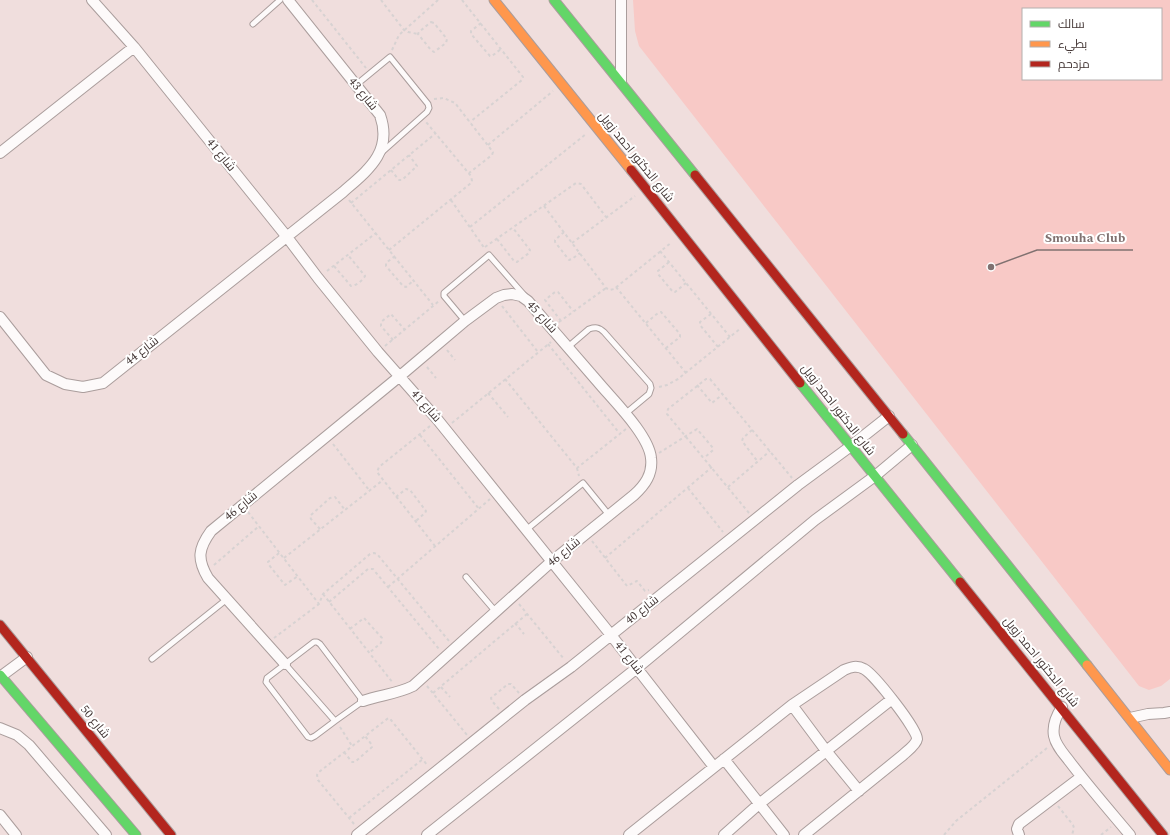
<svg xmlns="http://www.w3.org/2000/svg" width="1170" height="835" viewBox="0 0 1170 835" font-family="Spectral,Cairo,serif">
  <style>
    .green { fill: #f8c9c6; fill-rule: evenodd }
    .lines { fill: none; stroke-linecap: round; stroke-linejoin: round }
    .lane-casing { stroke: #aa9d9c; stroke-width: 7 }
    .street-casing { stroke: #aa9d9c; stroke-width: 12 }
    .fast-casing { stroke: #aa9d9c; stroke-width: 11 }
    .slow-casing { stroke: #aa9d9c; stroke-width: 11 }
    .jam-casing { stroke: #aa9d9c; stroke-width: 11 }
    .path { stroke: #d7d2d2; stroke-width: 2; stroke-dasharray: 3 3; stroke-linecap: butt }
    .lane { stroke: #fdfafa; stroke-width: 5 }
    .street { stroke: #fdfafa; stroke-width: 10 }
    .fast { stroke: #63d668; stroke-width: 9 }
    .slow { stroke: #ff974d; stroke-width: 9 }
    .jam { stroke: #b3261e; stroke-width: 9 }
    .labels { text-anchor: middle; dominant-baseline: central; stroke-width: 4; stroke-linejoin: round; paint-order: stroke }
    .street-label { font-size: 12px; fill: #433635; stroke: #fff }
    .leader { fill: none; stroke: #807170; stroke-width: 1.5 }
    .callout-dot { fill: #807170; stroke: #fff; stroke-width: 1.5 }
    .callout-label { font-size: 13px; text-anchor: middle; font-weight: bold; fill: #807170; stroke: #fff; stroke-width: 4; stroke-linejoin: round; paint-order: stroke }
  </style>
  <rect width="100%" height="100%" fill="#f0dedd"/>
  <path class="green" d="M 633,0 L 1170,0 L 1170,679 L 1161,686 L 1149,690 L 1139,686 L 639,46 L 635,31 ZM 1023,9 L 1161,9 L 1161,79 L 1023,79 Z"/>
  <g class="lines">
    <g class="lane-casing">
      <path id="lane" d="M 253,24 L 280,0
        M 356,85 L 390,57 L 428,104 L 429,108 L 427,112 L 381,153
        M 465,321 L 444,296 L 444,293 L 489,255 L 524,295
        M 568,347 L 589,329 C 595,327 599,327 604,332 L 650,384 L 651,388 L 649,394 L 625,414
        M 526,530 L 583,483 L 609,515
        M 466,577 L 496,612
        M 152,659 L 227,599
        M 285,664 L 335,721 L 363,701 L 320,644 L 317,642 L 314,642 L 267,678 L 266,682 L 308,737 L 311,738 L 315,736 L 335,721"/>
    </g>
    <g class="street-casing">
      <path id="street" d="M 92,0 L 134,47 L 287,237 L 318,278 L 378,352 L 437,419 L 611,635 L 714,767
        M 621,0 L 621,81
        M 0,153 L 134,47
        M 0,317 L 46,375 L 65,384 L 83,387 L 103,383 L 343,192 C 368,170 393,152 380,115 L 288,0
        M 285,664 L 208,578 C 197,559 198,549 211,531 L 400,376 L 465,321 L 496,298 L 504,295 L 512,294 L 521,296 L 528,301 C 551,328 574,354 598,382 C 613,400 649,435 651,458 C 653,474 645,485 634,495 L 551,562 L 413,686 C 397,694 380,695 363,701
        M 0,677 L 27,657
        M 792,705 L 827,752 L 859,791
        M 1062,707 C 1056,716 1052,725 1054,736 C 1056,746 1064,754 1070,762 C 1089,787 1110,811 1130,835
        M 1130,718 L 1148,714 L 1164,713 L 1170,712
        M 0,728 L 17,735 L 29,745 L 106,835
        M 724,759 L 784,835
        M 0,815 L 16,835
        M 357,835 L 525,700 L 571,667 L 798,485 L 851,446 L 889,416
        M 427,835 L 637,668 L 815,520 L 875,476 L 912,445
        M 629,835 L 792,705 L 844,670 C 851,667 857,665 864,669 C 874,674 918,730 917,739 C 916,745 907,751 903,755 L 804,835
        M 724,835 L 759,804 L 892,699
        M 1019,835 L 1017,829 L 1019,824 L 1081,777"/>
    </g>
    <g class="fast-casing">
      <path id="fast" d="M 554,0 L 695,175
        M 800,383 L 960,582
        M 903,434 L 1087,665
        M 0,675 L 136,835"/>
    </g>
    <g class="slow-casing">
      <path id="slow" d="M 494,0 L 631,170
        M 1087,665 L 1170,770"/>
    </g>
    <g class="jam-casing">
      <path id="jam" d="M 631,170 L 800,383
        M 695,175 L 903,434
        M 960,582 L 1163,835
        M 0,625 L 171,835"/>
    </g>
    <path class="path" d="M 312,0 L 366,68
      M 381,0 L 404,30 L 408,32 L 418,34
      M 462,0 L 523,77 L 522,80 L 470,122
      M 431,22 L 434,23 L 447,39 L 446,43 L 434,52 L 431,50 L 418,34 L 419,32 Z
      M 481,23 L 471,31 L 471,34 L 490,56 L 492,56 L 501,49
      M 392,50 L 399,35 L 438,0
      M 434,99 L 444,98 L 455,103 L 493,152 L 492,155 L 469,173
      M 488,145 L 553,91
      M 391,170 L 399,180 L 402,180 L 417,166 L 409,155
      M 349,200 L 433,305
      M 451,200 L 485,249
      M 351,203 L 436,133
      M 544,206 L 606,288 L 610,290 L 614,289 L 672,242
      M 470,227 L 586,134
      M 564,232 L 555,240 L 555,242 L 569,260 L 572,259 L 580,253
      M 497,239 L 514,261 L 517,262 L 529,253 L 530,250 L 513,228
      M 572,243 L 635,196
      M 485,247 L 576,183 L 581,184 L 606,217
      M 389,250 L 471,183 L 472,181 L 471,176 L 426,122
      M 660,251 L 730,337
      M 395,256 L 386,263 L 386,266 L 403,286 L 406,287 L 414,280
      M 669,262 L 658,271 L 658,274 L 673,292 L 675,292 L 686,283
      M 334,266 L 351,286 C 356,286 363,280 365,276 L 348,255
      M 327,271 L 376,233
      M 616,287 L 686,373
      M 502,306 L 538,352
      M 711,314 L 700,322 L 700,325 L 718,347
      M 561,321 L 545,300 L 555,292 L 558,292 L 573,311
      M 559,322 L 606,288
      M 646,323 L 658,313 L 661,312 L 680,334 L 680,337 L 666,348
      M 393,340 L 381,326 L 381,322 L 391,314 L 405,330
      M 548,344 L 620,434
      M 385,346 L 439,301
      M 447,350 L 455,360
      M 427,367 L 436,378
      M 505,379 L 577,468 L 626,429
      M 697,385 L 712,403 L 723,394
      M 659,387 L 667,385 L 678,379 L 741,328
      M 488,393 L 508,417
      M 452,423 L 551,342
      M 430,426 L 379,467 L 377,472 L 435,546
      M 752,430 L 743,438 L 742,441 L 758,462
      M 420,435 L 479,509
      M 333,444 L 369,490
      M 659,453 L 697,429 L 713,448 L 713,450 L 704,458
      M 577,468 L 579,476
      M 728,487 L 770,451
      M 688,488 L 723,532
      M 396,497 L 406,489 L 410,490 L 426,511 L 425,513 L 416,521
      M 248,512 L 319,604
      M 749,513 L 667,414 L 668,409 L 706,379 L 710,379 L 792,478
      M 320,529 L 311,519 L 310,516 L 330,498 L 335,497 L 345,510
      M 592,541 L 627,586 L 637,581 L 645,591 L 649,590
      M 279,553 L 268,562 L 269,565 L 285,585 L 298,576
      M 284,558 L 383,480
      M 605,558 L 712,467
      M 214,565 L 259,526
      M 388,587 L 490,499
      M 323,594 L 393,683
      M 329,602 L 368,569 L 373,569 L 439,649
      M 519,604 L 564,659
      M 515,623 L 524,634
      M 350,629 L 364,618 L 382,638 L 381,643 L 369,653
      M 274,638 L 319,604 L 323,594 L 370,554 L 374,553 L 377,554 L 449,641
      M 427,686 L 467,735
      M 441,687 L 450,697
      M 433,693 L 527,614
      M 499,709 L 492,701 L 491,698 L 508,684 L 511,684 L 519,693
      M 340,727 L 352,746
      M 344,752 L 352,762 L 355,762 L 372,747 L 372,745 L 365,736
      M 1058,806 L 1073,825 L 1074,828 L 1072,835
      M 349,818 L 423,759
      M 354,824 L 318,780 L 317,775 L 319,772 L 387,719 L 389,718 L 391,720 L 428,766
      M 944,835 L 956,821 L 1047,748
      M 1101,835 L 1111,827"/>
    <use href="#lane" class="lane"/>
    <use href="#street" class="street"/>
    <use href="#fast" class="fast"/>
    <use href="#slow" class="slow"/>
    <use href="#jam" class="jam"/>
  </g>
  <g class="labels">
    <g class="street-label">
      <text transform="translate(363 94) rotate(51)">شارع 43</text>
      <text transform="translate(221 155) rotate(51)">شارع 41</text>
      <text transform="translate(636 157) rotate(51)">شارع الدكتور احمد زويل</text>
      <text transform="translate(542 317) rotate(48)">شارع 45</text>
      <text transform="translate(142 351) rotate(-38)">شارع 44</text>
      <text transform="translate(426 406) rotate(49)">شارع 41</text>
      <text transform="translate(838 410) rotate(52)">شارع الدكتور احمد زويل</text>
      <text transform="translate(241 506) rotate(-39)">شارع 46</text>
      <text transform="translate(564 552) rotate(-39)">شارع 46</text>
      <text transform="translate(642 610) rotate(-38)">شارع 40</text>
      <text transform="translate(629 658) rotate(52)">شارع 41</text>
      <text transform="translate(1041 662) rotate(51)">شارع الدكتور احمد زويل</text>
      <text transform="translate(95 722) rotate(51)">شارع 50</text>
    </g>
  </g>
  <path class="leader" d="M991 267L1037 250H1133"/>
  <circle class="callout-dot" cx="991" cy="267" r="4"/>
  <g class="callout-label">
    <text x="1085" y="242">Smouha Club</text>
  </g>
  <rect x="1022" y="8" width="140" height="72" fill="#ffffff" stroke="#b4afae"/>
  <rect x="1030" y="21" width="20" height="6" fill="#63d668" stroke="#b4afae"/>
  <text x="1058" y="28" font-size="12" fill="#433635">سالك</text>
  <rect x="1030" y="41" width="20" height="6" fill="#ff974d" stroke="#b4afae"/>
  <text x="1058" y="48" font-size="12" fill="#433635">بطيء</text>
  <rect x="1030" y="61" width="20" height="6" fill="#b3261e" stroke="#b4afae"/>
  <text x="1058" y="68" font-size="12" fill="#433635">مزدحم</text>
</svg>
